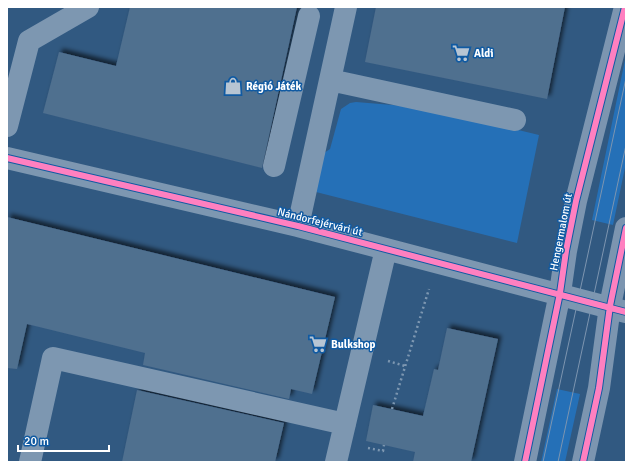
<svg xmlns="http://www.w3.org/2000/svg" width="633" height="469" viewBox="0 0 633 469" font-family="Signika,sans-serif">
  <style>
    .green { fill: #2570b7 }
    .building { fill: #4f6f8f; filter: url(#shadow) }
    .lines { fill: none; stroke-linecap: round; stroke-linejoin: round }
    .path { stroke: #7d97b1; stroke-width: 2.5; stroke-dasharray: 2 3; stroke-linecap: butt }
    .minor { stroke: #7d97b1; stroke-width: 22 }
    .major { stroke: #7c95b0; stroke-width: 22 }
    .tram { stroke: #7d95b0; stroke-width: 1 }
    .cycleway-casing { stroke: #105aa2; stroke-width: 8 }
    .cycleway { stroke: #ff80c0; stroke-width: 6 }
    .labels { text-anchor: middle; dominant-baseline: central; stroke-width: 3; stroke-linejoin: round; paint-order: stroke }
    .poi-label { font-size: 11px; font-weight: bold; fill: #fff; stroke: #105aa2; text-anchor: start }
    .street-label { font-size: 11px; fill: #fff; stroke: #105aa2 }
  </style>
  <defs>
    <filter id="shadow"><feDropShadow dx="3.5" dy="-3.5" stdDeviation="2" flood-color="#0009"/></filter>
  </defs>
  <rect width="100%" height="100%" fill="#315981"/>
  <path class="green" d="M 626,55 L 626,163 L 613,225 L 592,220 Z
    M 356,102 L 429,108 L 539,135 L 517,243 L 316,192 L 324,153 L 330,149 L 341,109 L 350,103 Z
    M 557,389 L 580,394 L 565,462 L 541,462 Z"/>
  <path class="building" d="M 130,7 L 297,7 L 262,168 L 43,113 L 59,52 L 116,66 Z
    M 376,7 L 565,7 L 547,99 L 365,62 Z
    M 7,217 L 335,297 L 312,394 L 291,389 L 289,399 L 143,365 L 145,353 L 27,324 L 17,369 L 7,368 Z
    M 447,328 L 498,339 L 471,462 L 413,462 L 415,452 L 366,441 L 373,405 L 423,416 L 434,369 L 438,370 Z
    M 137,390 L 284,423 L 275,462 L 122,462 Z"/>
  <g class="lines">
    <path class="path" d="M 388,361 L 405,366
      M 392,409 L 429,289
      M 368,448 L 383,451 L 384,445"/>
    <path class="minor" d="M 330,80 L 515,120
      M 7,126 L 29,41 L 88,7
      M 7,158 L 298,226 L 626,312
      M 274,166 L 309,16
      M 298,226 L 346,7
      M 30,462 L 53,358 L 345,424
      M 336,462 L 386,249"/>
    <path class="major" d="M 525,462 L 560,293 L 566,251 L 576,201 L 625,7
      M 583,462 L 599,388 L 610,306 L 626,228"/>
    <path class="tram" d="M 543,462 L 626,78
      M 558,462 L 626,145"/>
    <g class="cycleway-casing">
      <path id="cycleway" d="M 7,158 L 298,226 L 626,312
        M 525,462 L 560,293 L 566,251 L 576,201 L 625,7
        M 583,462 L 599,388 L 610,306 L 626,228"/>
    </g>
    <use href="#cycleway" class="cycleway"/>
  </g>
  <defs>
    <g id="supermarket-bare" transform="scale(1.38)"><path d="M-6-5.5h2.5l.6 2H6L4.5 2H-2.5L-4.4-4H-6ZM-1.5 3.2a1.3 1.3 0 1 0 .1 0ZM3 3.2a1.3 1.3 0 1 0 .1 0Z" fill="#b7c5d3" stroke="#105aa2" stroke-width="2.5" paint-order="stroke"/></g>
    <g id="shop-bare" transform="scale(1.38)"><path d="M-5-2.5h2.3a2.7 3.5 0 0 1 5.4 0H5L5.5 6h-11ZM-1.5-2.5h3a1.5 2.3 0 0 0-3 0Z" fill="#b7c5d3" stroke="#105aa2" stroke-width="2.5" paint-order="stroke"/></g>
  </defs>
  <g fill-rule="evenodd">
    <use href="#supermarket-bare" x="461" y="53"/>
    <use href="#shop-bare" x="233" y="86"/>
    <use href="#supermarket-bare" x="318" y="344"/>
  </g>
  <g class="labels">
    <g class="poi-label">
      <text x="474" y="53">Aldi</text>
      <text x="246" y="86">Régió Játék</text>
      <text x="331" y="344">Bulkshop</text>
    </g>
    <g class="street-label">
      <text transform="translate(320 222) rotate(14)">Nándorfejérvári út</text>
      <text transform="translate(561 232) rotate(-79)">Hengermalom út</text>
    </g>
  </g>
  <rect width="633" height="469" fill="none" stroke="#ffffff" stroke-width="16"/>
  <path d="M18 445v6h91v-6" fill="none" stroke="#ffffff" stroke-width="2"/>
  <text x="24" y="445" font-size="12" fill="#ffffff" stroke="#105aa2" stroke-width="3" paint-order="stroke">20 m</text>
</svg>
